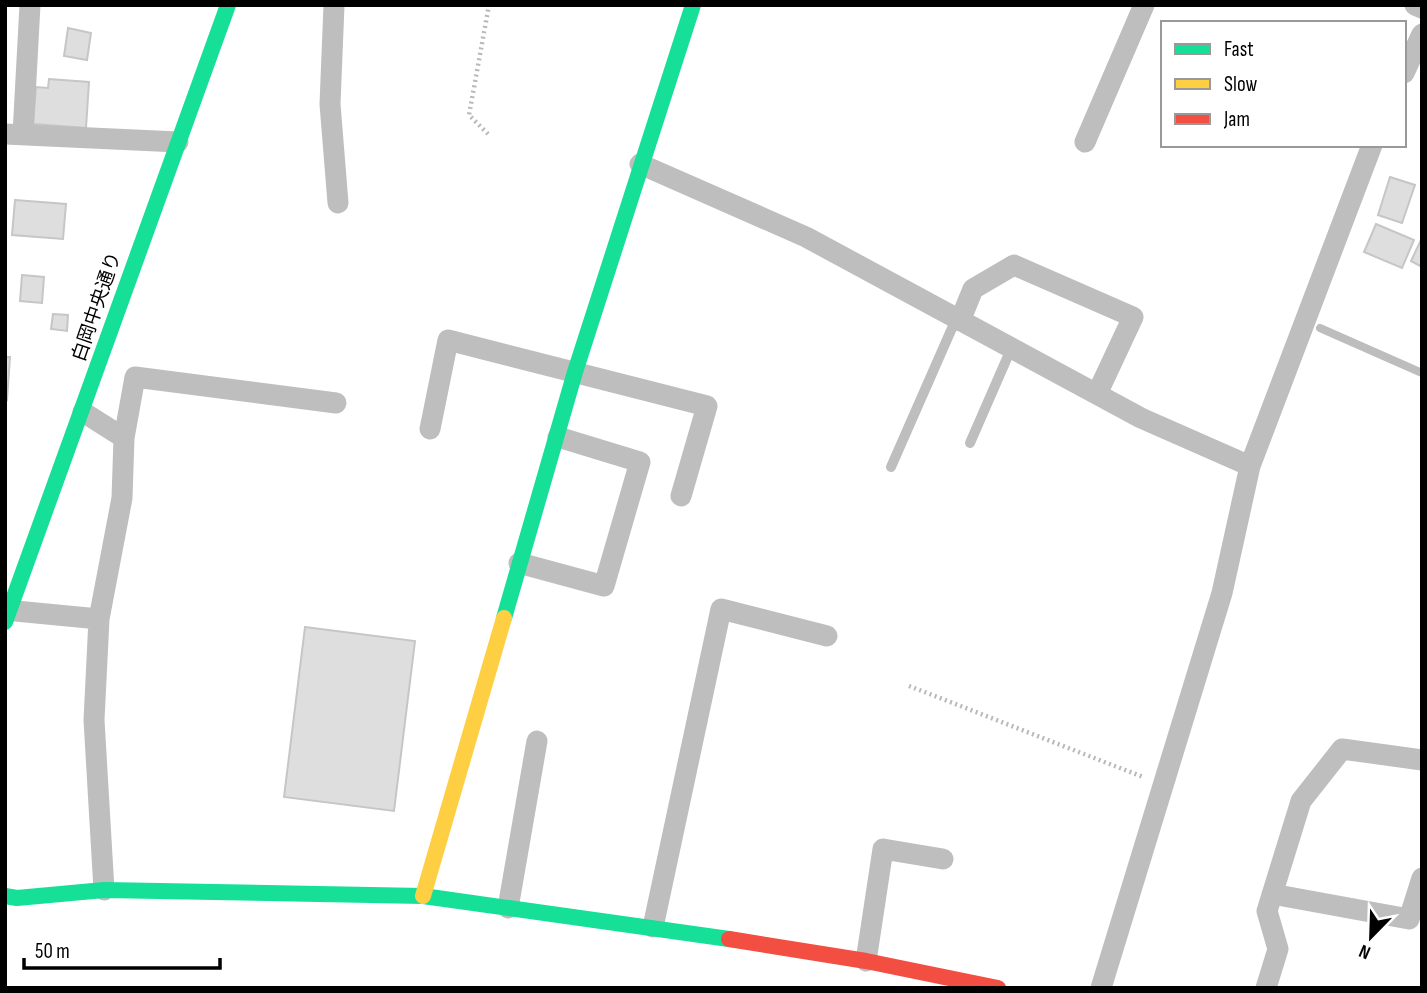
<svg xmlns="http://www.w3.org/2000/svg" width="1427" height="993" viewBox="0 0 1427 993" font-family="'Sofia Sans Condensed','Noto Sans JP',sans-serif">
  <style>
    .lines { fill: none; stroke-linecap: round; stroke-linejoin: round }
    .stream { stroke: #bdbdbd; stroke-width: 8 }
    .building { fill: #dedede; stroke: #c6c6c6; stroke-width: 2 }
    .path { stroke: #b9b9b9; stroke-width: 4.5; stroke-dasharray: 2 3.5; stroke-linecap: butt }
    .lane { stroke: #bebebe; stroke-width: 10 }
    .street { stroke: #bebebe; stroke-width: 21 }
    .fast { stroke: #16e098; stroke-width: 16 }
    .slow { stroke: #ffcf43; stroke-width: 16 }
    .jam { stroke: #f24e42; stroke-width: 16 }
    .labels { text-anchor: middle; dominant-baseline: central; stroke-width: 7; stroke-linejoin: round; paint-order: stroke }
    .street-label { font-size: 19px; fill: #000; stroke: #fff }
  </style>
  <rect width="100%" height="100%" fill="#fff"/>
  <g class="lines">
    <path class="stream" d="M 1320,328 L 1422,373"/>
  </g>
  <path class="building" d="M 68,28 L 91,33 L 87,60 L 64,56 Z
    M 49,79 L 89,82 L 86,128 L 33,124 L 36,87 L 48,88 Z
    M 1390,177 L 1415,185 L 1402,223 L 1378,215 Z
    M 15,200 L 66,204 L 63,239 L 12,235 Z
    M 1376,224 L 1414,240 L 1402,268 L 1364,252 Z
    M 1422,238 L 1422,267 L 1411,261 Z
    M 22,275 L 44,277 L 42,303 L 20,301 Z
    M 53,314 L 68,315 L 67,331 L 51,329 Z
    M 5,357 L 10,357 L 7,400 L 5,399 Z
    M 305,627 L 415,641 L 394,811 L 284,797 Z"/>
  <g class="lines">
    <path class="path" d="M 488,134 L 469,115 L 489,5
      M 909,686 L 1143,777"/>
    <path class="lane" d="M 970,443 L 1011,349
      M 891,467 L 956,319"/>
    <path class="street" d="M 334,5 L 330,104 L 338,203
      M 1415,5 L 1422,8
      M 1404,73 L 1422,34
      M 5,134 L 178,142
      M 23,134 L 30,5
      M 1085,142 L 1144,5
      M 640,164 L 806,237 L 1141,418 L 1250,466
      M 960,321 L 973,289 L 1014,265 L 1133,317 L 1097,394
      M 83,412 L 124,438 L 122,498 L 99,619 L 94,720 L 104,890
      M 430,429 L 448,340 L 707,406 L 681,496
      M 124,438 L 135,377 L 336,403
      M 519,563 L 604,586 L 640,462 L 558,437
      M 5,610 L 99,619
      M 1272,894 L 1409,919 L 1422,878
      M 508,908 L 537,741
      M 653,927 L 721,609 L 827,636
      M 866,961 L 883,849 L 943,859
      M 1101,988 L 1222,593 L 1250,466 L 1372,145
      M 1266,988 L 1278,949 L 1267,911 L 1301,801 L 1342,749 L 1422,760"/>
    <path class="fast" d="M 504,618 L 575,372 L 693,5
      M 5,622 L 228,5
      M 5,896 L 17,898 L 104,890 L 423,896 L 729,939"/>
    <path class="slow" d="M 423,896 L 504,618"/>
    <path class="jam" d="M 729,939 L 866,961 L 998,988"/>
  </g>
  <g class="labels">
    <g class="street-label">
      <text transform="translate(97 307) rotate(-71)">白岡中央通り</text>
    </g>
  </g>
  <rect width="1427" height="993" fill="none" stroke="#000000" stroke-width="14"/>
  <rect x="1161" y="21" width="245" height="126" fill="#ffffff" stroke="#999999" stroke-width="2"/>
  <rect x="1175" y="44" width="35" height="10" fill="#16e098" stroke="#999999" stroke-width="2"/>
  <text x="1224" y="56" font-size="21" fill="#000000">Fast</text>
  <rect x="1175" y="79" width="35" height="10" fill="#ffcf43" stroke="#999999" stroke-width="2"/>
  <text x="1224" y="91" font-size="21" fill="#000000">Slow</text>
  <rect x="1175" y="114" width="35" height="10" fill="#f24e42" stroke="#999999" stroke-width="2"/>
  <text x="1224" y="126" font-size="21" fill="#000000">Jam</text>
  <g transform="translate(1371 937) rotate(203)" stroke="#ffffff" stroke-width="5" paint-order="stroke">
  <path d="M0-5L12 26L0 18L-12 26Z" fill="#000000"/>
  <text y="-10" font-size="19" font-weight="bold" text-anchor="middle" fill="#000000">N</text>
  </g>
  <path d="M24 958v10h196v-10" fill="none" stroke="#000000" stroke-width="3.5"/>
  <text x="35" y="958" font-size="21" fill="#000000" stroke="#ffffff" stroke-width="5" paint-order="stroke">50 m</text>
</svg>
